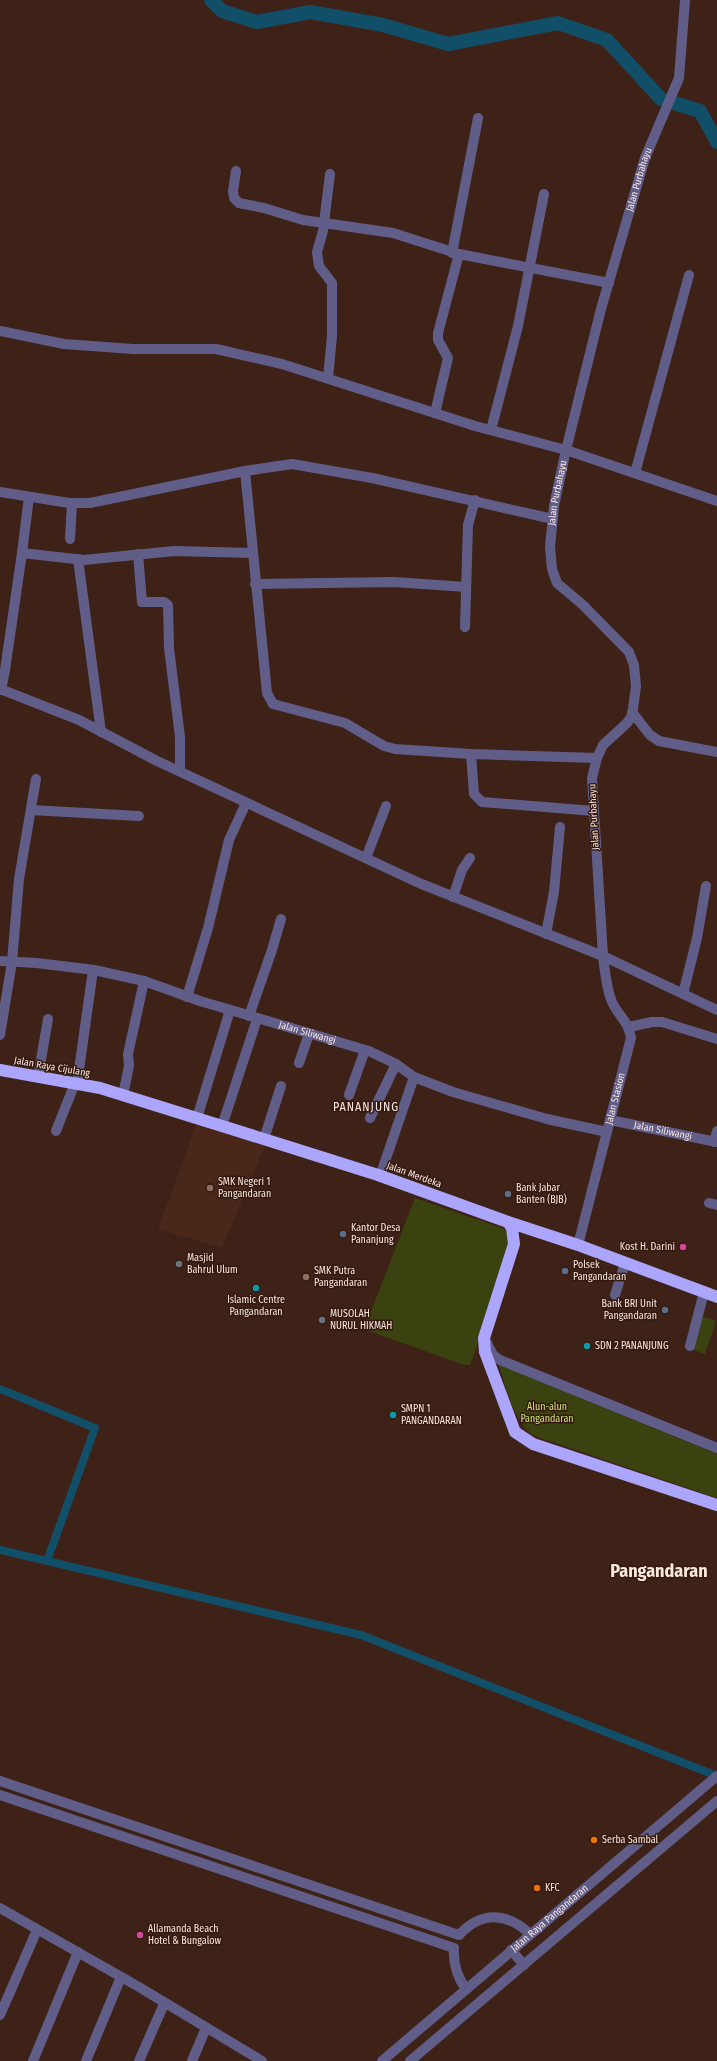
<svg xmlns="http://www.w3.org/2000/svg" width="717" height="2061" viewBox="0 0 717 2061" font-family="'Fira Sans Condensed',sans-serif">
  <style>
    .built { fill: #492719 }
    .green { fill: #3a420f }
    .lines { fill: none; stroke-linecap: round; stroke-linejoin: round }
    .canal { stroke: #114f69; stroke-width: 8 }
    .river { stroke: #114f69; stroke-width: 14 }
    .minor { stroke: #605e89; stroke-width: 10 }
    .highway { stroke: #aba6fc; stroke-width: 12 }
    .education-dot { fill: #8d6e63; stroke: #33190e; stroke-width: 1.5 }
    .service-dot { fill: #5c6f8a; stroke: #33190e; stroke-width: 1.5 }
    .hotel-dot { fill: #d1479c; stroke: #33190e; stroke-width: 1.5 }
    .worship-dot { fill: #6b7280; stroke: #33190e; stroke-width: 1.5 }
    .culture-dot { fill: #0f9aa8; stroke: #33190e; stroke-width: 1.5 }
    .food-dot { fill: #e8710a; stroke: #33190e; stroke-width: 1.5 }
    .labels { text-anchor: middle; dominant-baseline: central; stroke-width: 3; stroke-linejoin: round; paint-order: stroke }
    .street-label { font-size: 10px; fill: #fae7e0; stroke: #33190e }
    .poi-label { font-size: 10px; fill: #fae7e0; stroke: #33190e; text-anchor: start }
    .park-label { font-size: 10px; fill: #cee080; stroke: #33190e }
    .quarter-label { font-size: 12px; letter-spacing: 1px; fill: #fae7e0; stroke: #33190e }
    .town-label { font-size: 18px; font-weight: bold; fill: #fae7e0; stroke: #33190e }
  </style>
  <rect width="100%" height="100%" fill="#3e2218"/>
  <path class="built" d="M 196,1125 L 265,1146 L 222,1248 L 158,1229 Z"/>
  <path class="green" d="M 415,1198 L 505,1229 L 510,1236 L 487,1318 L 470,1365 L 464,1365 L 369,1331 L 366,1324 Z
    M 702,1316 L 716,1321 L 705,1354 L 691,1349 Z
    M 499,1365 L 717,1454 L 717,1498 L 532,1435 C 513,1419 506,1388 499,1365 Z"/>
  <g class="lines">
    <path class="canal" d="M 0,1389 L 95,1428 L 47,1561
      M 0,1550 L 361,1635 L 717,1776"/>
    <path class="river" d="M 211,0 L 222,11 L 257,22 L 310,12 L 383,25 L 448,44 L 558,23 L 607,40 L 661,99 L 700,111 L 717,142"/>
    <g class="minor">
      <path d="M 236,171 L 233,191 L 234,198 L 239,203 L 264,208 L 303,220 L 393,233 L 459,254 L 609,283"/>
      <path d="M 452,253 L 478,118"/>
      <path d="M 0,331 L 64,344 L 133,349 L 216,349 L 282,364 L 475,426 L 566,450 L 717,501"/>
      <path d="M 328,378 L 332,336 L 332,283 L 319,266 L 317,252 L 323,231 L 330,174"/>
      <path d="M 435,413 L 448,358 L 438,340 L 438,333 L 459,254"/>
      <path d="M 491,430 L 518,326 L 544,194"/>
      <path d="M 245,471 L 267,693 L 273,704 L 345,723 L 384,746 L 395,749 L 471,754 L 597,758"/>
      <path d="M 635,473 L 689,275"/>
      <path d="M 0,492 L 69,503 L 90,503 L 245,471 L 292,464 L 372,478 L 553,519"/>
      <path d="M 70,539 L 72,503"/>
      <path d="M 22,553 L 29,497"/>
      <path d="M 138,554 L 142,602 L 164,602 L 168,605 L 169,648 L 180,737 L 180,771"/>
      <path d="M 78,559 L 101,732"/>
      <path d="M 255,584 L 394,582 L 466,587"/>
      <path d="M 465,627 L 468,525 L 475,500"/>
      <path d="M 0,689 L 79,720 L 157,761 L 419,883 L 603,956 L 717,1010"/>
      <path d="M 1,690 L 5,670 L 22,553 L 84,560 L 174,551 L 253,553"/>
      <path d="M 632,712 L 650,735 L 659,741 L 717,752"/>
      <path d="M 471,754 L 474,794 L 482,802 L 594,811"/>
      <path d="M 31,810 L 139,816"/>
      <path d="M 366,858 L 386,806"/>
      <path d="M 453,897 L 462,870 L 470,858"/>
      <path d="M 546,934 L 554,892 L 560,827"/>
      <path id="s1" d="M 0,961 L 37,963 L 94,970 L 144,981 L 200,1001 L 369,1051 L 396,1064 L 414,1077 L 453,1092 L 547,1119 L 607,1132"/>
      <path d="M 683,994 L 697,938 L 706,886"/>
      <path d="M 187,997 L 208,928 L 229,840 L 246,803"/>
      <path d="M 249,1016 L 272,950 L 281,919"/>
      <path d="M 629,1027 L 652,1022 L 662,1022 L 717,1039"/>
      <path d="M 0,1035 L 12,962 L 19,879 L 36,779"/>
      <path d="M 299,1063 L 309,1034"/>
      <path d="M 38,1077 L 48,1019"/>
      <path d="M 77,1084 L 93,970"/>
      <path d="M 123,1095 L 129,1066 L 128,1054 L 144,981"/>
      <path d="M 349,1095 L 365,1050"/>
      <path d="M 197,1118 L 230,1010"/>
      <path d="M 370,1118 L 396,1064"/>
      <path id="s2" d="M 610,1120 L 717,1142"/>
      <path d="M 222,1126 L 257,1019"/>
      <path d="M 56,1131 L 75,1083"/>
      <path d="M 264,1139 L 281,1086"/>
      <path d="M 714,1142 L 717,1131"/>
      <path d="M 380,1176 L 414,1077"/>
      <path d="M 709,1203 L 717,1205"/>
      <path id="s3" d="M 578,1245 L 631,1038 C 628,1020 619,1017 612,1002 C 606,988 605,971 603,956 L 592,778 L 597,758 L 603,745 L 627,723 L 632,716 L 636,686 L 634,665 L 629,652 L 583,605 L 557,583 L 552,569 L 550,547 L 554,506 L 566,450 L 601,309 L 645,158 L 679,78 L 685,0"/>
      <path d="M 615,1295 L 625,1263"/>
      <path d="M 485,1339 L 493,1355 L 500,1360 L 717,1448"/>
      <path d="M 690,1346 L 704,1292"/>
      <path d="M 0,1781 L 459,1935 C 481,1911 507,1912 530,1934"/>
      <path d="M 0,1795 L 454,1948 C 453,1963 457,1977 466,1989"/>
      <path d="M 0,1908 L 139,1987 L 262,2061"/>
      <path d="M 511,1950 L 524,1965"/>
      <path d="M 0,2015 L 37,1930"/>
      <path d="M 33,2061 L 78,1952"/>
      <path d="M 86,2061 L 121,1977"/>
      <path d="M 139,2061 L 164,2004"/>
      <path d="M 192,2061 L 206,2028"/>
      <path id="s4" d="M 382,2061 L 717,1776"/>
      <path d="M 410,2061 L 717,1801"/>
    </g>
    <path class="highway" d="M 0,1070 L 100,1088 L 286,1146 L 378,1175 L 508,1222 L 578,1245 L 717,1297
      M 508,1222 L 512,1228 L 514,1244 L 484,1338 L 485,1352 L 515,1432 L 533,1444 L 717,1505"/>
  </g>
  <g class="education-dot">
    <circle cx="210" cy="1188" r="4"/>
    <circle cx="306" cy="1277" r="4"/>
  </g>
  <g class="service-dot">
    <circle cx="508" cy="1194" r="4"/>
    <circle cx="343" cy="1234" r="4"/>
    <circle cx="565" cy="1271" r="4"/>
    <circle cx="665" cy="1310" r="4"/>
  </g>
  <g class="hotel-dot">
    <circle cx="683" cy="1247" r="4"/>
    <circle cx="140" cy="1935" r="4"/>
  </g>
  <g class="worship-dot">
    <circle cx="179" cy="1264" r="4"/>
    <circle cx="322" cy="1320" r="4"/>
  </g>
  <g class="culture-dot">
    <circle cx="256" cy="1288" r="4"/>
    <circle cx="587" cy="1346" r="4"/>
    <circle cx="393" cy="1415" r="4"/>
  </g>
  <g class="food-dot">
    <circle cx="594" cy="1840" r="4"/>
    <circle cx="537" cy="1888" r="4"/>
  </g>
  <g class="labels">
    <g class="street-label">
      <text stroke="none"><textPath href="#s3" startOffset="1137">Jalan Purbahayu</textPath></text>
      <text stroke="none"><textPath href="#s3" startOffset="813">Jalan Purbahayu</textPath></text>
      <text transform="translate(594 817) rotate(-93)">Jalan Purbahayu</text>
      <text stroke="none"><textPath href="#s1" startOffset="317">Jalan Siliwangi</textPath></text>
      <text transform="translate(52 1067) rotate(10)">Jalan Raya Cijulang</text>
      <text stroke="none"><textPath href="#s3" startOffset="151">Jalan Stasion</textPath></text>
      <text stroke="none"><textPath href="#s2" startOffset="54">Jalan Siliwangi</textPath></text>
      <text transform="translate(414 1175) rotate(20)">Jalan Merdeka</text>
      <text stroke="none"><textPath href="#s4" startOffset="220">Jalan Raya Pangandaran</textPath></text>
    </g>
    <g class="poi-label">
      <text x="218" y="1182">SMK Negeri 1<tspan x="218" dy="12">Pangandaran</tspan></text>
      <text x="516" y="1188">Bank Jabar<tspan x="516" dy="12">Banten (BJB)</tspan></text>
      <text x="351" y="1228">Kantor Desa<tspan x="351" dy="12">Pananjung</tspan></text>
      <text x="675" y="1247" text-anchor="end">Kost H. Darini</text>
      <text x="187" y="1258">Masjid<tspan x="187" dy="12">Bahrul Ulum</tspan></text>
      <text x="573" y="1265">Polsek<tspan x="573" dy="12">Pangandaran</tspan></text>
      <text x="314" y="1271">SMK Putra<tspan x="314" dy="12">Pangandaran</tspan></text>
      <text x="256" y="1300" text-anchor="middle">Islamic Centre<tspan x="256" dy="12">Pangandaran</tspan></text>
      <text x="657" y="1304" text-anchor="end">Bank BRI Unit<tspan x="657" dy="12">Pangandaran</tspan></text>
      <text x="330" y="1314">MUSOLAH<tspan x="330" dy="12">NURUL HIKMAH</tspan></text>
      <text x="595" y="1346">SDN 2 PANANJUNG</text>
      <text x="401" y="1409">SMPN 1<tspan x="401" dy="12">PANGANDARAN</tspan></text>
      <text x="602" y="1840">Serba Sambal</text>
      <text x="545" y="1888">KFC</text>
      <text x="148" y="1929">Allamanda Beach<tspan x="148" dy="12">Hotel &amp; Bungalow</tspan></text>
    </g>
    <g class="park-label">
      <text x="547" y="1407">Alun-alun<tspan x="547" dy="12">Pangandaran</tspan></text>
    </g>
    <g class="quarter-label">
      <text x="366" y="1107">PANANJUNG</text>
    </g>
    <g class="town-label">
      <text x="659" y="1571">Pangandaran</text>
    </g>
  </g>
</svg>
